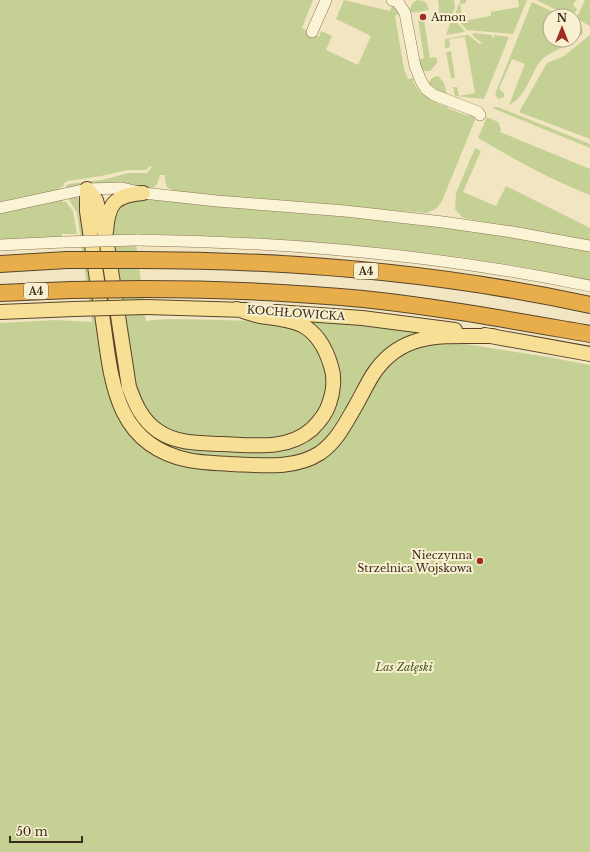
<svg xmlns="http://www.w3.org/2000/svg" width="590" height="852" viewBox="0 0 590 852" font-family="'Libre Baskerville',serif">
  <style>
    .green { fill: #c5d094 }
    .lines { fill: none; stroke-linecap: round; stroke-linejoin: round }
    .minor-casing { stroke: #8c7757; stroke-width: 12 }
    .major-casing { stroke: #59442c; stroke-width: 16 }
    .highway-casing { stroke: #59442c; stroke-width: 18 }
    .minor { stroke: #fbf3d5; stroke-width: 11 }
    .major { stroke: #f7e095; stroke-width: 14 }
    .highway { stroke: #e7ae4b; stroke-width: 16 }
    .minor-bridge-casing { stroke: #8c7757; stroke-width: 12; stroke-linecap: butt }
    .major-bridge-casing { stroke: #59442c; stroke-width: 16; stroke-linecap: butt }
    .highway-bridge-casing { stroke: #59442c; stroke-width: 18; stroke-linecap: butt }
    .minor-bridge { stroke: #fbf3d5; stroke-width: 11 }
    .major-bridge { stroke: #f7e095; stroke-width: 14 }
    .highway-bridge { stroke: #e7ae4b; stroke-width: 16 }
    .poi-dot { fill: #a02b22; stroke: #f8f0d1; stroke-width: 1.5 }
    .labels { text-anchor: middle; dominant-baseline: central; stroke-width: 4; stroke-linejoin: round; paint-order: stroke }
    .shield { fill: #f8f0d1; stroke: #746852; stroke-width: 1 }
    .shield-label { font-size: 10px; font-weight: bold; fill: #3b2d1c }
    .poi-label { font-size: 11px; fill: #3b2d1c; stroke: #f8f0d1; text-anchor: start }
    .street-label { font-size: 11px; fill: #3b2d1c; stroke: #f8f0d1 }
    .park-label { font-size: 11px; font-style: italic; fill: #465921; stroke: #f8f0d1 }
  </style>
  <rect width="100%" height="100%" fill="#f1e6c1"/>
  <path class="green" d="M 0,0 L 313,0 L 302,28 L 319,37 L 321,31 L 332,36 L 326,50 L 358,65 L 371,36 L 336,19 L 344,0 L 390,11 L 392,6 L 393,6 L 396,8 L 399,14 L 395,16 L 404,69 L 408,79 L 414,78 L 413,82 L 421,94 C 428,93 434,96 437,103 L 444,106 L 446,105 L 448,106 L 447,108 L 468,116 L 471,113 L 475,117 L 475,120 L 442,201 L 437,208 L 427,213 L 217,197 L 174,191 L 167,187 L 165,181 L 165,175 L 160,175 C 158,181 158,187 150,189 L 66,189 L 66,186 L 68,184 L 102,180 L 129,173 L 147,173 L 152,167 L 150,166 L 146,170 L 128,170 L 101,176 L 68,181 L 64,183 L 63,187 L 60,187 L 60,190 L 0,204 Z
    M 418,0 L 424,1 L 427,4 L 429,10 L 417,12 L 419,21 L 424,20 L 430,58 L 435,57 L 437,59 L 437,63 L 430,71 L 424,71 L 420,68 L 419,60 L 424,58 L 417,12 L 410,13 C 409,7 412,2 418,0 Z
    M 438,0 L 454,0 L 455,7 L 451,17 L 446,18 L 445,17 L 440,19 Z
    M 461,0 L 466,0 L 466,3 L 460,4 L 463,21 L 491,16 L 491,12 L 519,7 L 518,0 L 527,0 L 513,34 L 467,30 L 454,16 Z
    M 536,0 L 576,0 L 573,5 L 577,9 L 573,16 L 569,16 Z
    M 585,0 L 590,0 L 590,26 L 577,19 L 577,17 Z
    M 532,2 L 562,16 L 550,16 L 550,40 L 574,40 L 574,22 L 582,26 L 583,33 L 571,44 L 569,42 C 560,51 547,52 539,63 C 529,78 525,98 509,105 L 525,64 L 512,59 L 499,89 L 504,93 L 504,97 L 498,99 L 495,94 Z
    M 452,18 L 465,31 L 464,32 L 446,35 Z
    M 473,33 L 492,35 L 492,38 L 494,38 L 494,35 L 509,37 L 484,99 L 455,96 L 453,87 L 457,87 L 459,96 L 475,93 L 465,37 L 449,39 L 450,47 L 445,48 L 445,39 L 468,35 L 480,44 L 482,43 L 473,36 Z
    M 590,35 L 590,139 L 519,112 L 547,63 L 564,56 Z
    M 451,51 L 455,78 L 451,78 L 446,52 Z
    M 438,76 L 444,83 L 447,95 L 435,91 L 429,86 C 429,80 432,77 438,76 Z
    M 498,107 L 590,144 L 590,148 L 492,108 Z
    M 487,117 L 498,122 L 501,129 L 500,132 L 590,169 L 590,195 C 551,180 514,159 478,138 Z
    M 475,148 L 481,151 L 463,192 L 496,206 L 506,186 L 590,228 L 590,241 L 463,218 L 455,209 L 456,193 Z
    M 77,197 L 80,200 L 97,325 L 110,396 L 116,411 L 164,458 L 313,462 L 392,360 L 415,346 L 453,342 L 548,357 L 590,365 L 590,852 L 0,852 L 0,323 L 56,320 L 92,322 L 77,213 L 68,198 Z
    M 133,197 C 230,208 326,213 423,224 C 479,230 534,241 590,251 L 590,280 C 440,248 289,237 135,234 L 146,321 C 170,318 194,320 219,320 C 243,321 281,319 302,332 C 314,341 324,358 326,373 C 328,389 324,409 312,421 C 302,431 288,437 275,439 C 266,440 256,439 247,439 C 222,438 180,441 159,424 C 146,414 142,401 136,386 L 111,220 L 114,207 Z
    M 62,199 L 63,202 L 65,201 L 73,211 L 77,234 L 62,234 L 62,237 L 0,240 L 0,213 Z
    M 94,210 C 103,252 107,296 113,339 C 117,364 119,393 133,414 C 141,427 153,437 167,442 C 187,449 209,449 230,449 C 245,450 260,451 275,450 C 285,449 295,446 304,441 C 340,420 348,372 324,338 C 319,331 312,326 304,320 L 305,319 L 421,331 L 422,333 C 407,339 392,345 380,357 C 354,383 350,428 317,448 C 295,462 268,460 243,459 C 227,458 210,459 195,456 C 164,451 137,433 124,405 C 119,393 117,381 115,369 L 92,211 Z"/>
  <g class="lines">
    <g class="minor-casing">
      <path id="minor" d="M 392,0 L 398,2 L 405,13 L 415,66 L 421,81 L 426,89 L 434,95 L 478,112 L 480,115
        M 312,32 L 326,0
        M 0,208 L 87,189 L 122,188 L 143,193 L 217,201 L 345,211 L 443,222 L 512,232 L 590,246
        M 137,240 C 290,242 441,255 590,286
        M 0,245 L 64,242"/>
    </g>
    <g class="major-casing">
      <path id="major" d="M 87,189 L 87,211 C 93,250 98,289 104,328 C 112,387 118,445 188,460 C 202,463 216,463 230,464 C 260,465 294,470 320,453 C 337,441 345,424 355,407 C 362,395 368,381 376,370 C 406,329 448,337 493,336
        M 87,189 L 96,200 L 106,238 L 129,387 C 135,404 142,420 158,431 C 177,444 200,443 222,444 C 253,445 287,451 312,429 C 319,422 326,414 329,404 C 333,393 335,378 331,366 C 326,349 317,333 302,325 C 289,319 274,318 260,316 C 252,314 245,312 237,309
        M 106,232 C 108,204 114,195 143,193
        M 146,307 L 246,310
        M 0,312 L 74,309
        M 276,312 L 362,318 L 455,330
        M 485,335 L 590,354"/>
    </g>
    <g class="highway-casing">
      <path id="highway" d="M 140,260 C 291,260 443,273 590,305
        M 0,264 L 67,260
        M 143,289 C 216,289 290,292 363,299 C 439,307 515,321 590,334
        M 0,293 L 71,290"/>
    </g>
    <use href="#minor" class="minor"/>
    <use href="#major" class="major"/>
    <use href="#highway" class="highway"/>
    <g class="minor-bridge-casing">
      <path id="minor-bridge" d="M 64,242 L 137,240"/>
    </g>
    <g class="major-bridge-casing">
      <path id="major-bridge" d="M 74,309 L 146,307"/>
    </g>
    <g class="highway-bridge-casing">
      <path id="highway-bridge" d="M 67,260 L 140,260
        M 71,290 L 143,289"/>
    </g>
    <use href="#minor-bridge" class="minor-bridge"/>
    <use href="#major-bridge" class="major-bridge"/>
    <use href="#highway-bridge" class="highway-bridge"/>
  </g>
  <g class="poi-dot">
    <circle cx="423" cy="17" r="4"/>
    <circle cx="480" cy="561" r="4"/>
  </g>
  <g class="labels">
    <g class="shield">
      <rect x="354" y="263" width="24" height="16" rx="3"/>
      <rect x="24" y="283" width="24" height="16" rx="3"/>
    </g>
    <g class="shield-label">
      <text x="366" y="271">A4</text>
      <text x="36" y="291">A4</text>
    </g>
    <g class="poi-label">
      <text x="431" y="17">Amon</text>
      <text x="472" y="555" text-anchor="end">Nieczynna<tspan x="472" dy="13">Strzelnica Wojskowa</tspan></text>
    </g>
    <g class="street-label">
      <text transform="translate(296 313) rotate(4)">KOCHŁOWICKA</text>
    </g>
    <g class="park-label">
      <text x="404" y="667">Las Załęski</text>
    </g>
  </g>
  <g transform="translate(562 28)"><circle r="19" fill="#f8f0d1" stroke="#aca289"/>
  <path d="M0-3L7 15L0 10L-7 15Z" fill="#a02b22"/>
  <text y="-6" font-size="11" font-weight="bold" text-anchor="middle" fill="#3b2d1c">N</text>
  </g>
  <path d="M10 836v6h72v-6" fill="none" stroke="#3b2d1c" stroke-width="2"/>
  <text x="16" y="836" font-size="12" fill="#3b2d1c" stroke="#f8f0d1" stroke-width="3" paint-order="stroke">50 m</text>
</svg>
